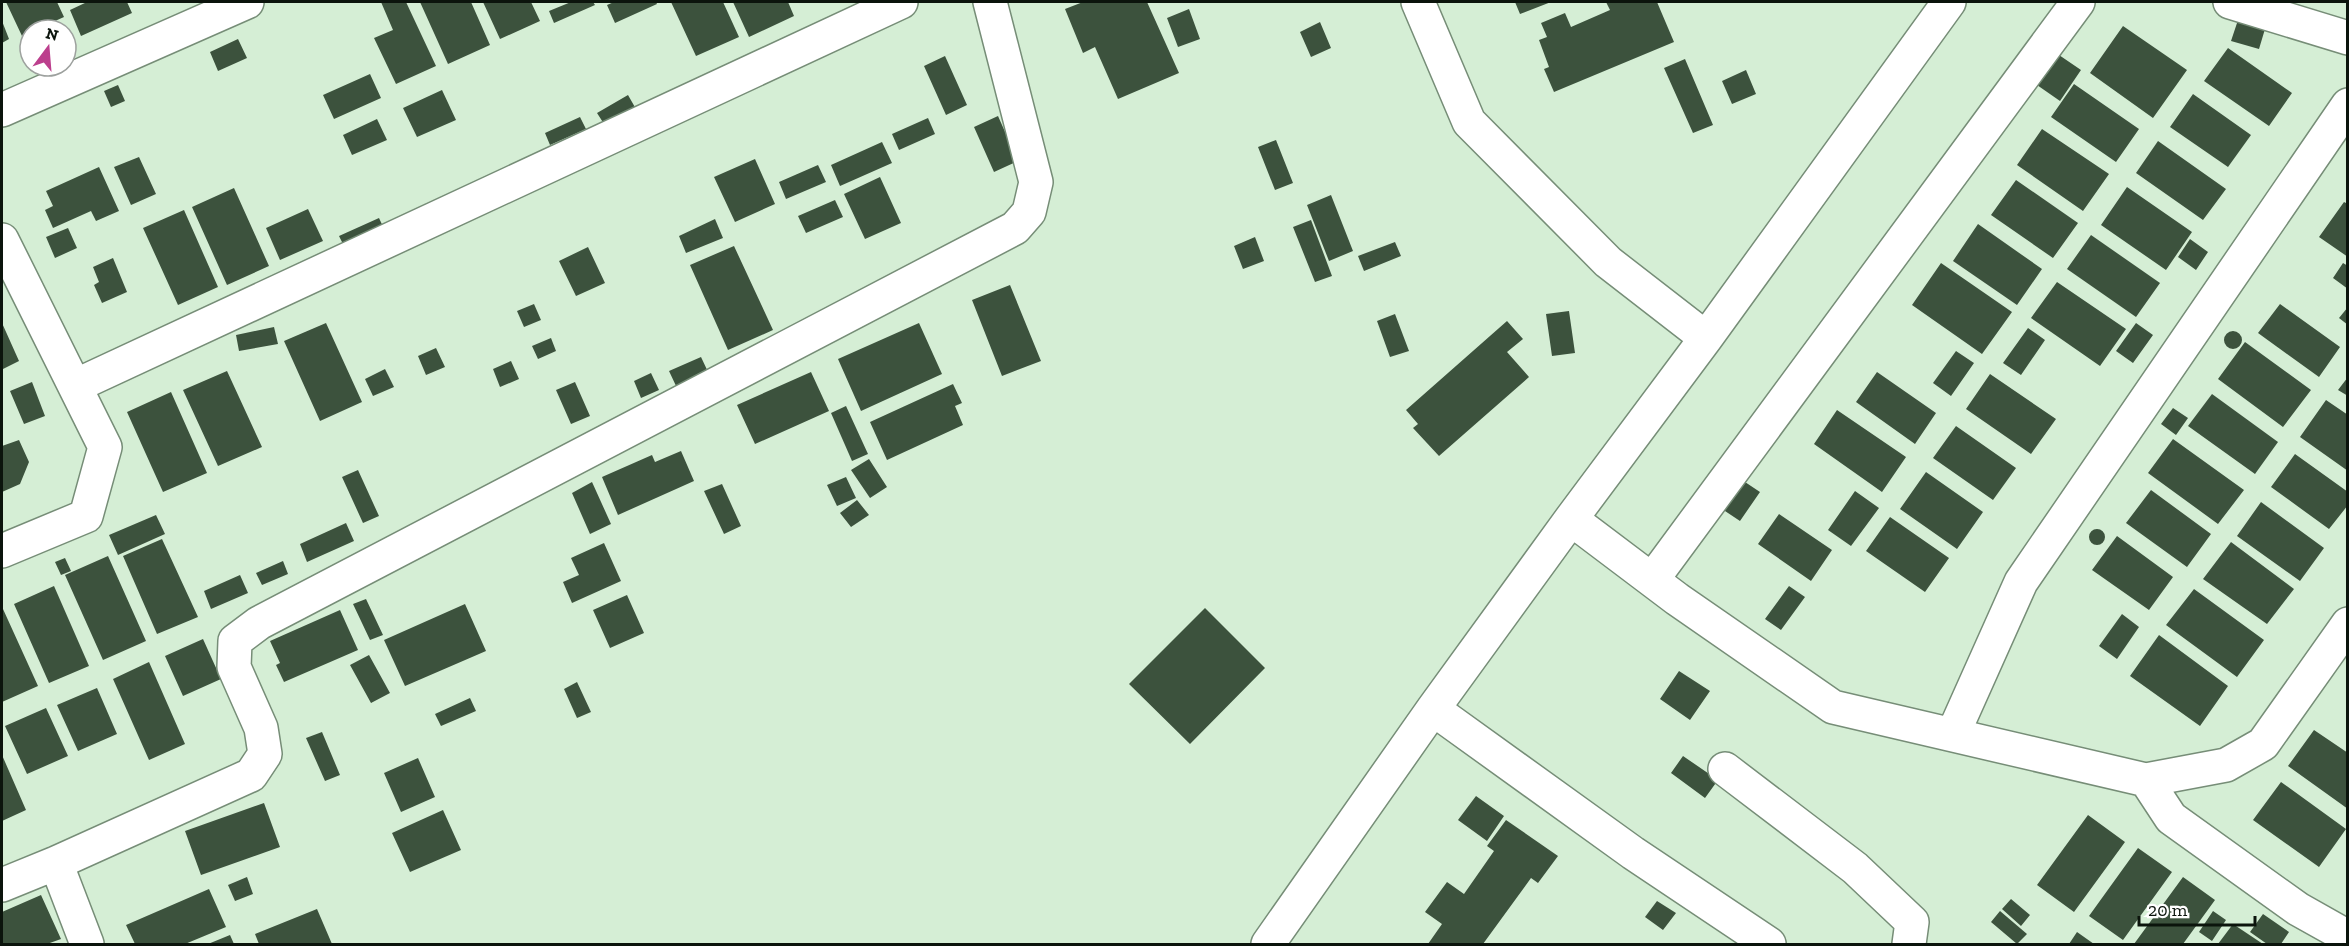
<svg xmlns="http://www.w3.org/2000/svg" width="2349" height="946" viewBox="0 0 2349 946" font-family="'Zilla Slab',serif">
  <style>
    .building { fill: #3c523d }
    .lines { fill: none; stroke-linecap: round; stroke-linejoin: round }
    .minor-casing { stroke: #768d77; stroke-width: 36 }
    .minor { stroke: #fff; stroke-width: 33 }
  </style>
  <rect width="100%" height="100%" fill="#d5eed5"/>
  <path class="building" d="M 6,2 L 57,2 L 64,17 L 35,30 L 30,30 L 30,32 L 22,36 Z
    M 87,2 L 127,2 L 132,13 L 81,36 L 70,10 Z
    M 381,2 L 406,2 L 436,66 L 396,84 L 374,38 L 393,30 Z
    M 420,2 L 471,2 L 490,45 L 448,64 Z
    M 483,2 L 531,2 L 540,21 L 500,39 Z
    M 571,2 L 593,2 L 595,5 L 554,23 L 549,11 Z
    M 614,2 L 656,2 L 657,4 L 615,23 L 607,5 Z
    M 671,2 L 723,2 L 739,37 L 696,56 Z
    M 733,2 L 788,2 L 794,16 L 749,37 Z
    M 1083,2 L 1147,2 L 1179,73 L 1118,99 L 1095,47 L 1083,53 L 1065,9 Z
    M 1515,2 L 1551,2 L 1520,14 Z
    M 1606,2 L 1657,2 L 1674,42 L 1554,92 L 1544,69 L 1549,67 L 1539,40 L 1547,37 L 1541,23 L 1565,13 L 1571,27 L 1610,10 Z
    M 1189,9 L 1200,39 L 1178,47 L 1167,18 Z
    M 2238,20 L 2265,29 L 2259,49 L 2231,41 Z
    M 2,21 L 9,39 L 2,43 Z
    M 1320,22 L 1331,48 L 1311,57 L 1300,32 Z
    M 2123,26 L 2187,70 L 2153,118 L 2090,73 Z
    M 238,39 L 247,58 L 218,71 L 210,52 Z
    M 2228,48 L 2292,93 L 2269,126 L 2204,81 Z
    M 2059,55 L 2081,70 L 2060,101 L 2037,85 Z
    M 945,56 L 967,105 L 946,115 L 924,66 Z
    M 1685,59 L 1713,125 L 1693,133 L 1664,68 Z
    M 1746,70 L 1756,94 L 1732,104 L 1722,81 Z
    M 370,74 L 381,98 L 334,119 L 323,95 Z
    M 2074,84 L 2139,129 L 2116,162 L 2051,117 Z
    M 118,85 L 125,101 L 111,107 L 104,91 Z
    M 442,90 L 456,120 L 417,137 L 403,108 Z
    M 2193,94 L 2251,135 L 2228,167 L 2170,127 Z
    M 628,95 L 636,109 L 606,127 L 597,113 Z
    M 998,116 L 1018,161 L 994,172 L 974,127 Z
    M 580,117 L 586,129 L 550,145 L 545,133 Z
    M 928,118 L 935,134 L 899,150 L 892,134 Z
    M 377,119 L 387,140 L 352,155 L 343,135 Z
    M 2042,129 L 2109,174 L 2083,211 L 2017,165 Z
    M 1276,140 L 1293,183 L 1275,190 L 1258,147 Z
    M 2158,141 L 2226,189 L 2203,220 L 2136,173 Z
    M 882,142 L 892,163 L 840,186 L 831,165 Z
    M 139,157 L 156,194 L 131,205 L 114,167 Z
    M 755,159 L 775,204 L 735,222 L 714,177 Z
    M 818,165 L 826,182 L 786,199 L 779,182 Z
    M 99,167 L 119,211 L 96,221 L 91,211 L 53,228 L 45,210 L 53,206 L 46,191 Z
    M 880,177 L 901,223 L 865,239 L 844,194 Z
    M 2016,180 L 2078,223 L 2053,258 L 1991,215 Z
    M 2127,187 L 2192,232 L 2166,270 L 2101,225 Z
    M 234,188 L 269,266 L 227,285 L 192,207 Z
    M 1331,195 L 1353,251 L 1329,261 L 1307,205 Z
    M 835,200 L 843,217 L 806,233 L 798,216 Z
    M 2344,202 L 2348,204 L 2348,257 L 2319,237 Z
    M 308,209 L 323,241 L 280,260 L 266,228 Z
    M 184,210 L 218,287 L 178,305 L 143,228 Z
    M 379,218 L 386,233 L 346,250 L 339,236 Z
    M 715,219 L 723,238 L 686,253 L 679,236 Z
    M 1311,220 L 1332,276 L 1315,282 L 1293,227 Z
    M 1978,224 L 2042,269 L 2017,305 L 1953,261 Z
    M 68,228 L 77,248 L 55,258 L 46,237 Z
    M 2091,235 L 2160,283 L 2136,317 L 2067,269 Z
    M 1255,237 L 1264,261 L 1243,269 L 1234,246 Z
    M 2190,239 L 2208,252 L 2196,270 L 2178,257 Z
    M 1395,242 L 1401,256 L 1364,271 L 1358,256 Z
    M 734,246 L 773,330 L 728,350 L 690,265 Z
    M 588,247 L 605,283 L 576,296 L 559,261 Z
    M 113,258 L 127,292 L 102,303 L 94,285 L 99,282 L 93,267 Z
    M 1941,263 L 2012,312 L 1982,354 L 1912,305 Z
    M 2343,263 L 2348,266 L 2348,289 L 2333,278 Z
    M 2057,282 L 2126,329 L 2100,366 L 2031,318 Z
    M 1010,285 L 1041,361 L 1002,376 L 972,300 Z
    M 534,304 L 541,320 L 524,327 L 517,311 Z
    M 2280,304 L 2340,347 L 2319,377 L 2258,333 Z
    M 2348,307 L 2348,325 L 2339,318 Z
    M 1569,311 L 1575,353 L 1552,356 L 1546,314 Z
    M 1395,314 L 1409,351 L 1390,357 L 1377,321 Z
    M 1507,321 L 1523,339 L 1507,352 L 1529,377 L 1439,456 L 1413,428 L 1418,424 L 1406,410 Z
    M 2,323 L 19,361 L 3,369 L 2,366 Z
    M 326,323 L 362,402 L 320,421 L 284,341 Z
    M 919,323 L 942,374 L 861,411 L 838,359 Z
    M 2136,323 L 2153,335 L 2133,363 L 2116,351 Z
    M 274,327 L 278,344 L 239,351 L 236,335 Z
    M 2028,328 L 2045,340 L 2021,375 L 2003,363 Z
    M2224 340a9 9 0 1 1 18 0a9 9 0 1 1-18 0Z
    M 551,338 L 556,351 L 538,359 L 532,346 Z
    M 2245,342 L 2311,390 L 2283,427 L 2218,379 Z
    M 436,348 L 445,367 L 426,375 L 418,356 Z
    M 1956,351 L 1974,363 L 1951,396 L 1933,383 Z
    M 701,357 L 709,374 L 677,388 L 669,371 Z
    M 511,361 L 519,379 L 500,387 L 493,369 Z
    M 385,369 L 394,387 L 373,396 L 365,379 Z
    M 227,371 L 262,447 L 218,466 L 183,390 Z
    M 811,372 L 829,411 L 755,444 L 737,405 Z
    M 1877,372 L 1936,413 L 1915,444 L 1856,402 Z
    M 651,373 L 659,390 L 641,398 L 634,381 Z
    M 1990,374 L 2056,419 L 2031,454 L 1966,409 Z
    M 2348,377 L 2348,396 L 2338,390 Z
    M 32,382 L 45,416 L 24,424 L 10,391 Z
    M 575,382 L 590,416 L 571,424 L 556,390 Z
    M 953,384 L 962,403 L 955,406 L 963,425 L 887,460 L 870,422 Z
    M 171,392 L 207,473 L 163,492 L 127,412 Z
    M 2212,394 L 2278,442 L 2255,474 L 2188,426 Z
    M 2326,400 L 2348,415 L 2348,471 L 2300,437 Z
    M 846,406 L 868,454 L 852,461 L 831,413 Z
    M 2173,408 L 2188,418 L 2176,435 L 2161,424 Z
    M 1837,410 L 1906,457 L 1882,492 L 1814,444 Z
    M 1956,426 L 2016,468 L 1993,500 L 1933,458 Z
    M 2173,439 L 2244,490 L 2218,524 L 2148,473 Z
    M 19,440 L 29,462 L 20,484 L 2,492 L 2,446 Z
    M 681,451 L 694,481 L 618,515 L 602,477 L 652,455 L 655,462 Z
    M 2295,454 L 2348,492 L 2348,505 L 2329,529 L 2271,487 Z
    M 869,459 L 887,487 L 870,498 L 851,470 Z
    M 358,470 L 379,516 L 363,523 L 342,477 Z
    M 1926,472 L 1983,512 L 1957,549 L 1900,509 Z
    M 846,477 L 856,498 L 837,506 L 827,485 Z
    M 1742,480 L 1760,492 L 1740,521 L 1722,509 Z
    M 592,482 L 611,524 L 590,534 L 572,493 Z
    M 722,484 L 741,526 L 724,534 L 704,491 Z
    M 2151,490 L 2211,534 L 2187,567 L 2126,523 Z
    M 1855,491 L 1879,508 L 1851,546 L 1828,530 Z
    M 857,500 L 869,515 L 851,527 L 840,513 Z
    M 2261,502 L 2324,548 L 2300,581 L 2237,536 Z
    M 1779,514 L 1832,550 L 1811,581 L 1758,544 Z
    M 156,515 L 165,534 L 118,555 L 109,535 Z
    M 1890,517 L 1949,558 L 1925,592 L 1866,551 Z
    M 346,523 L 354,541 L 307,562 L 300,544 Z
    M2089 537a8 8 0 1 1 16 0a8 8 0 1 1-16 0Z
    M 2117,536 L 2173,577 L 2149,610 L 2092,570 Z
    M 162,539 L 198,617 L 157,634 L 123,556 Z
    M 2231,542 L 2294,589 L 2267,624 L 2203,579 Z
    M 604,543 L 621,581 L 572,603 L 563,582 L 579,575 L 571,558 Z
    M 108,556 L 146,641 L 103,660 L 65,575 Z
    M 65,558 L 71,571 L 61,575 L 55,562 Z
    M 283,561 L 288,574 L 262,585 L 256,573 Z
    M 240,575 L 248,593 L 211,609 L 204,591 Z
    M 54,586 L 89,666 L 49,683 L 14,604 Z
    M 1789,586 L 1805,597 L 1781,630 L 1765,619 Z
    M 2194,589 L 2264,640 L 2237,677 L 2166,625 Z
    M 627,595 L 644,633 L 610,648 L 593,610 Z
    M 366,599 L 383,635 L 370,640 L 353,604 Z
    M 465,604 L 486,651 L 405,686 L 384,640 Z
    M 1205,608 L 1265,668 L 1190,744 L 1129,684 Z
    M 2,609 L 3,609 L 38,686 L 2,702 Z
    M 340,610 L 358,650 L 284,682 L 276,665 L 280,663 L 270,641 Z
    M 2122,614 L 2139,627 L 2117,659 L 2099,646 Z
    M 2159,635 L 2228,686 L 2200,726 L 2130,676 Z
    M 203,639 L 221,679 L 183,696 L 165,656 Z
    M 369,655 L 390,693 L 371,703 L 350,665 Z
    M 149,662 L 185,744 L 149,760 L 113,679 Z
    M 1679,671 L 1710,691 L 1690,720 L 1660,699 Z
    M 577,682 L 591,712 L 577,718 L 564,689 Z
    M 97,688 L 117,734 L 78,751 L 57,705 Z
    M 470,698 L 476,711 L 441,726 L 435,714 Z
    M 46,708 L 68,756 L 27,774 L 5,726 Z
    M 2314,730 L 2348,753 L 2348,809 L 2288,766 Z
    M 322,732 L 340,775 L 325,781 L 306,738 Z
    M 2,755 L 26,810 L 2,821 Z
    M 1683,756 L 1718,780 L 1705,798 L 1671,773 Z
    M 418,758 L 435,797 L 401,812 L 384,773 Z
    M 2281,782 L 2346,829 L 2319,867 L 2253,820 Z
    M 1476,796 L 1504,816 L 1487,841 L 1458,820 Z
    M 264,803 L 280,847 L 201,875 L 185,831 Z
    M 443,810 L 461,850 L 410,872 L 392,833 Z
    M 2088,815 L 2125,842 L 2074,912 L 2037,885 Z
    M 1506,820 L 1558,856 L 1538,883 L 1531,878 L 1483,944 L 1428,944 L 1442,924 L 1425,912 L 1447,882 L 1464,894 L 1494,851 L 1487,846 Z
    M 2138,848 L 2172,872 L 2123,940 L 2089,916 Z
    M 247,877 L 253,894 L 235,901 L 228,885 Z
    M 2183,877 L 2215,900 L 2183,944 L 2134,944 Z
    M 209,889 L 226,927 L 185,944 L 135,944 L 126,925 Z
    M 41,895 L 61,939 L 47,944 L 2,944 L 2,912 Z
    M 2011,899 L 2030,915 L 2021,926 L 2002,909 Z
    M 1657,901 L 1676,913 L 1663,930 L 1645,917 Z
    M 317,909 L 332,944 L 259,944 L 255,934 Z
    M 2000,911 L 2027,934 L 2017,944 L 1991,922 Z
    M 2213,911 L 2226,920 L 2212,941 L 2199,932 Z
    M 2263,914 L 2289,932 L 2281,944 L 2267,944 L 2250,932 Z
    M 2233,924 L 2263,944 L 2218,944 Z
    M 2077,932 L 2094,944 L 2069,944 Z
    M 230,935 L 234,944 L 208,944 Z"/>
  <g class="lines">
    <g class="minor-casing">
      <path id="minor" d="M 1418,2 L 1469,122 L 1608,262 L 1706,338
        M 2230,2 L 2348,38
        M 2,110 L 247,2
        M 2,240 L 105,447 L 86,516 L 2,551
        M 75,386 L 901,2
        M 1571,519 L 1677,599 L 1833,707 L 2146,780 L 2226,765 L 2263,744 L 2348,624
        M 1652,580 L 2078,2
        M 1433,709 L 1633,853 L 1769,944
        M 1953,734 L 2021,582 L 2348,105
        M 1725,769 L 1855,868 L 1912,922 L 1909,944
        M 2146,780 L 2171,818 L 2298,909 L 2348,937
        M 56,863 L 87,944
        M 2,885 L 56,863 L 251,775 L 265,754 L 261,728 L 234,667 L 235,641 L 259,623 L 1015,228 L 1029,212 L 1036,182 L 990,2
        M 1268,944 L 1433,709 L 1571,519 L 1706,338 L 1949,2"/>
    </g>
    <use href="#minor" class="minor"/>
  </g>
  <rect width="2349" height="946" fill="none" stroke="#0b140c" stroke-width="6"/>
  <g transform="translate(48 48) rotate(16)"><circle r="28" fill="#ffffff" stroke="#9da19e" stroke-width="1.5"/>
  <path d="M0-4.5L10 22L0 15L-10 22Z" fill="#bc3f8d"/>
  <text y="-9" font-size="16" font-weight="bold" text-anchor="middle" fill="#0b140c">N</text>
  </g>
  <path d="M2139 916v9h116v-9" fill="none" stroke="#0b140c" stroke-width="3"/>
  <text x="2148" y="916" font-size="18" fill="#0b140c" stroke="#ffffff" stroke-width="4.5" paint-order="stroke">20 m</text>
</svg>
